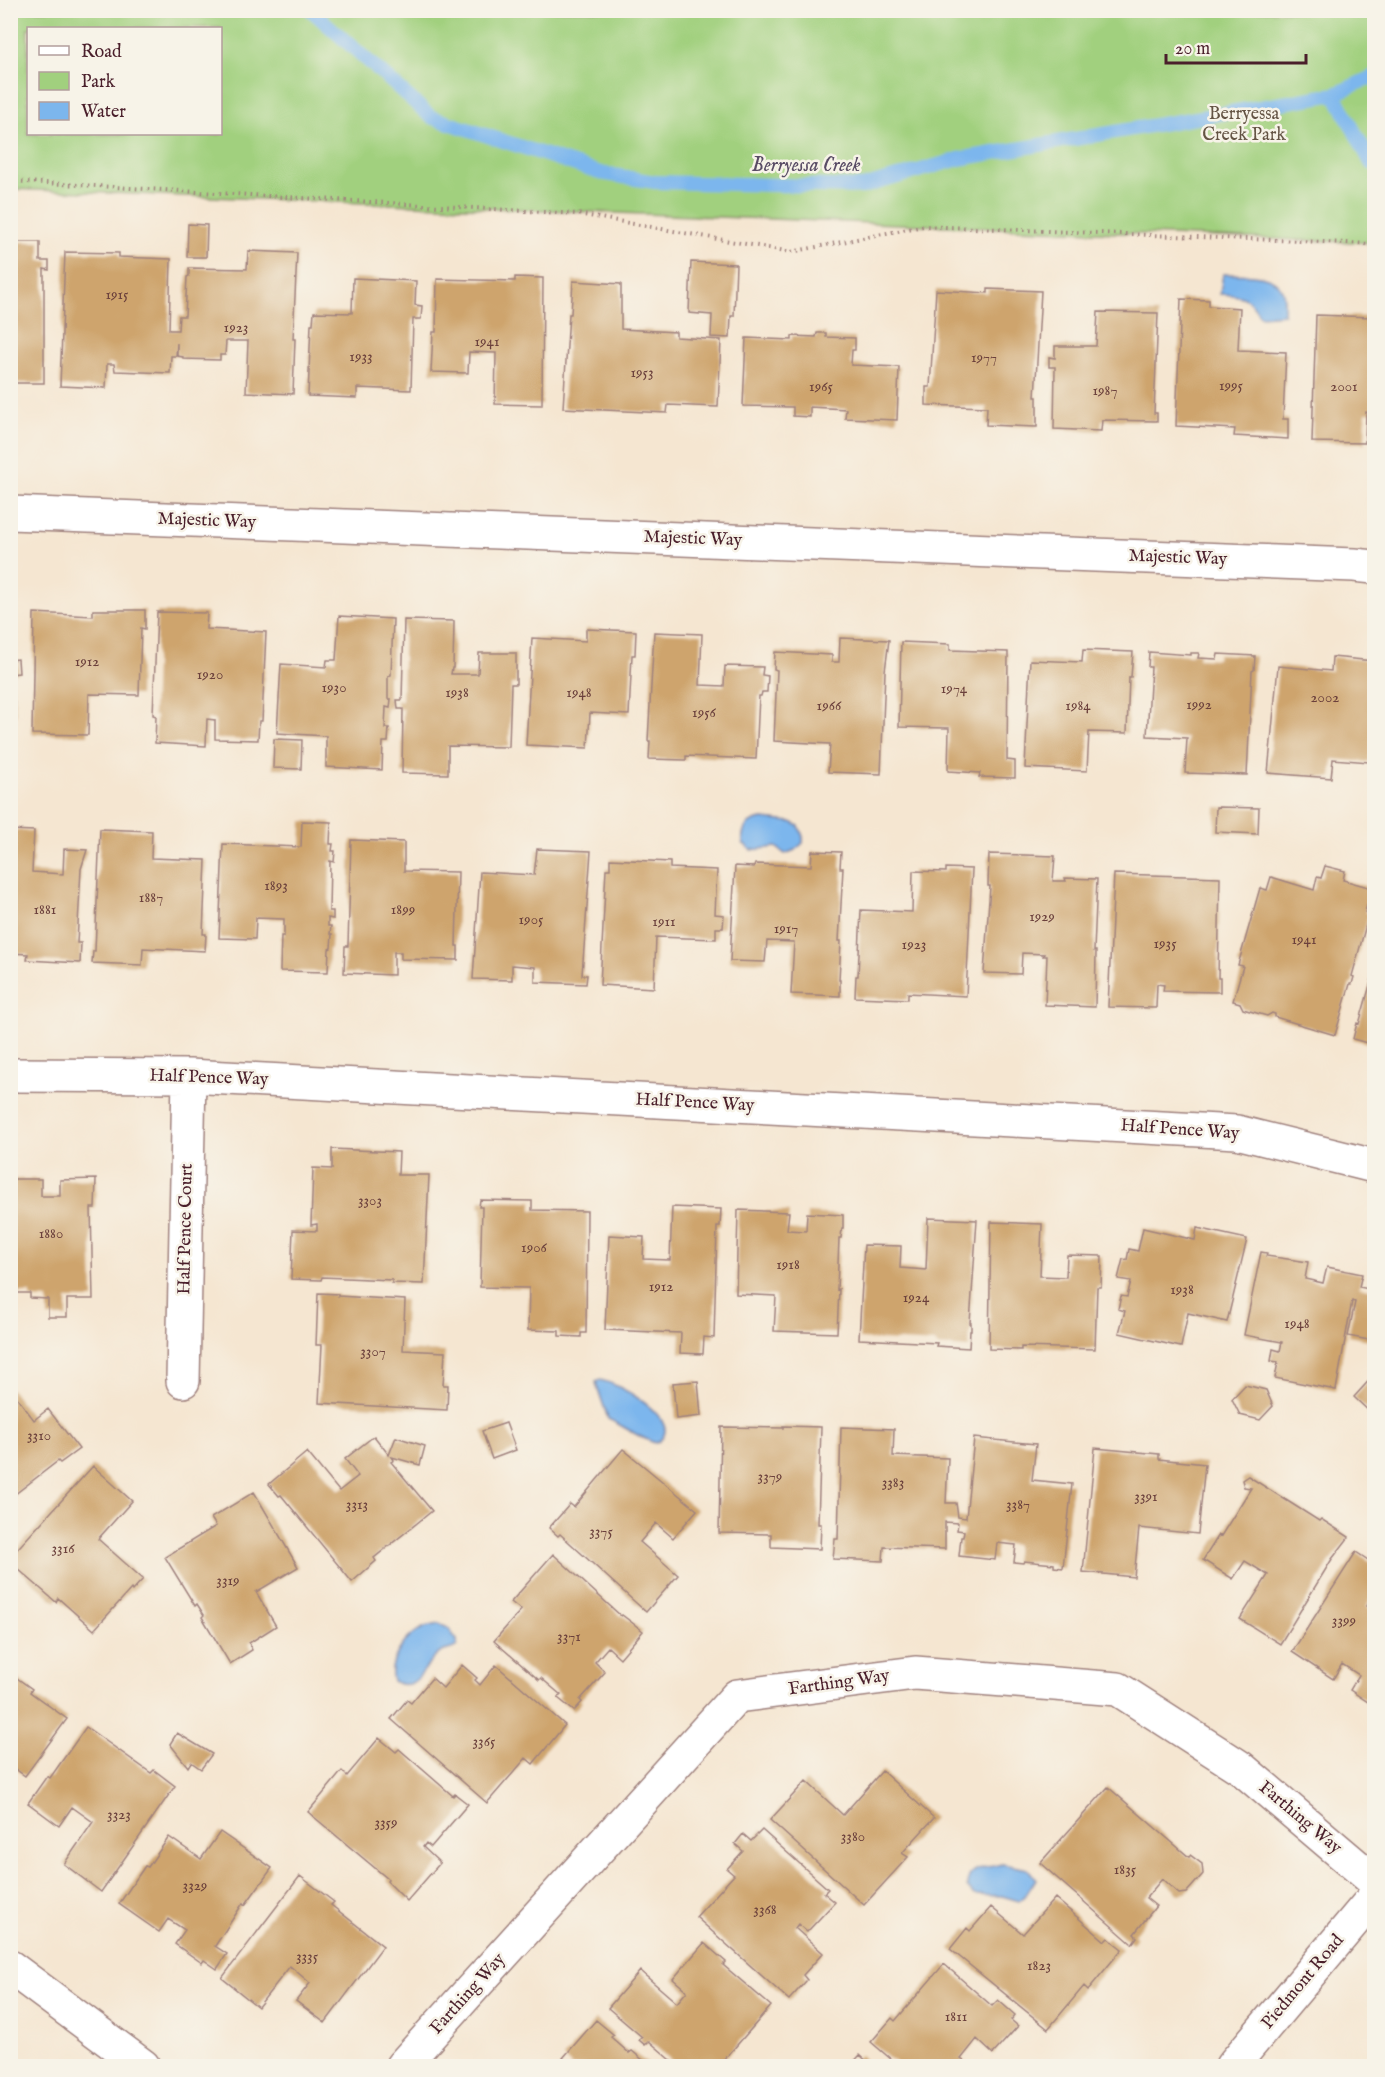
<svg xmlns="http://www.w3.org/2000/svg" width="1385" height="2077" viewBox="0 0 1385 2077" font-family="'IM FELL English',serif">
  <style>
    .green { fill: #a1d07e; stroke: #767854; stroke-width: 1.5; fill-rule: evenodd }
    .water { fill: #7cb6ed; stroke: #636a8c; stroke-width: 1.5 }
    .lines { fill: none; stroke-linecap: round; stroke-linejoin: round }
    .stream { stroke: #7cb6ed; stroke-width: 14 }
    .building { fill: #cea46d }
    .minor-casing { stroke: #a0827e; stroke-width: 36 }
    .major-casing { stroke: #a0827e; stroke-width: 36 }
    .path { stroke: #a0827e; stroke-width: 4; stroke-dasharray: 1.5 4.5; stroke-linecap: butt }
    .minor { stroke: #fff; stroke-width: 33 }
    .major { stroke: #fff; stroke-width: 33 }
    .labels { text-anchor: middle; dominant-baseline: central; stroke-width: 5; stroke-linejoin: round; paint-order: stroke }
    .number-label { font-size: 15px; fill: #6b403c }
    .park-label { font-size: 18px; fill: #645444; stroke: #f7f3e8 }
    .street-label { font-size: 18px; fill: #4a1f2b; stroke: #f7f3e8 }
    .water-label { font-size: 20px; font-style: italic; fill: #594c65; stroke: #f7f3e8 }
  </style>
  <rect width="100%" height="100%" fill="#f7f3e8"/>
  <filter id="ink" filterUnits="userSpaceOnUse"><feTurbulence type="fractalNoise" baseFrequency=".0167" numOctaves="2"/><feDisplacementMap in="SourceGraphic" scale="12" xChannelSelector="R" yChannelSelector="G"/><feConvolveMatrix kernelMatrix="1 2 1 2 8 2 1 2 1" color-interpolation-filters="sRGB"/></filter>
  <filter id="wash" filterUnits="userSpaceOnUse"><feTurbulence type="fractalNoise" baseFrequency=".008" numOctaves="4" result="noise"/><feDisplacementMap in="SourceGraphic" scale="24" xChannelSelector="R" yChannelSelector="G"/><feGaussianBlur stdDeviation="1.35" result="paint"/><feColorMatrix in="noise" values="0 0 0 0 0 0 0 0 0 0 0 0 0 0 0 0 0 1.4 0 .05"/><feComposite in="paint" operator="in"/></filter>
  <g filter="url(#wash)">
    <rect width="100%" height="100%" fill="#f5e6d1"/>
    <path class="green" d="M 11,10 L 1374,11 L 1374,243 L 11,189 ZM 28,28 L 220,28 L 220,134 L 28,134 Z"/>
    <path class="water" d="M 1223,274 C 1240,275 1273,271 1282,290 C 1285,296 1284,307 1284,314 L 1260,316 C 1249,296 1242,295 1220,294 Z
      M 763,819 L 791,822 L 799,826 L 803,837 L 803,843 L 795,850 L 785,854 L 776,847 L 751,850 L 743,843 C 741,827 749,821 763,819 Z
      M 599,1380 C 618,1382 690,1424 656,1443 C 643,1440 622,1425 608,1419 L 597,1386 L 596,1382 Z
      M 439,1624 L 448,1628 L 457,1640 L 457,1646 C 451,1651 446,1649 440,1653 C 423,1663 419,1695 393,1681 C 387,1661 406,1635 425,1627 C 430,1626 435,1625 439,1624 Z
      M 1002,1864 L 1028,1869 L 1036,1879 L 1025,1896 L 1019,1901 L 1002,1896 L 974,1895 L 967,1887 C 967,1865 986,1869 1002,1864 Z"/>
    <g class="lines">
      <path class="stream" d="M 311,10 L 431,117 L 600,173 L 655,182 L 863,187 L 959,159 L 1335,94 L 1374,76
        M 1335,94 L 1371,163"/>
    </g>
    <g id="blocks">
      <path class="building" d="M 188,224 L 207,225 L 206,257 L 187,257 Z
        M 10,242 L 40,242 L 40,261 L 49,261 L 49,270 L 44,269 L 44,383 L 10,383 Z
        M 248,251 L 297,253 L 293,339 L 295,339 L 293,394 L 246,392 L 248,341 L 226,341 L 225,355 L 220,355 L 220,360 L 183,359 L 183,357 L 177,356 L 177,343 L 176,356 L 171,356 L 170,373 L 115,371 L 114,364 L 107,364 L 106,388 L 60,386 L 65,252 L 119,253 L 119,257 L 171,259 L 169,330 L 178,330 L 179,316 L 185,316 L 187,277 L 189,276 L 189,268 L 247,269 Z
        M 691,262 L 736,264 L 734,316 L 731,316 L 730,338 L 711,337 L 712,315 L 689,313 Z
        M 515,277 L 543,278 L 542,405 L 495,404 L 496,353 L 469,352 L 468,373 L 431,372 L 433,332 L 436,332 L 437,279 L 515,281 Z
        M 353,278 L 416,281 L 415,305 L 422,306 L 421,319 L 413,319 L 411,390 L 357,388 L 357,398 L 308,396 L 311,324 L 313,324 L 314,312 L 352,313 Z
        M 573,281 L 621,284 L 621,329 L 676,332 L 676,337 L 721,340 L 718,407 L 668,405 L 667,413 L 563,408 L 569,314 L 571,314 Z
        M 988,289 L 1041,291 L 1035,397 L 1037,397 L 1037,427 L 986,425 L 987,407 L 926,405 L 926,387 L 930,387 L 936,290 L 988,293 Z
        M 1372,296 L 1374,296 L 1374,413 L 1366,412 L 1365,443 L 1312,442 L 1316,315 L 1372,317 Z
        M 1181,299 L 1209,300 L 1209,306 L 1240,308 L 1238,350 L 1286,352 L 1283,419 L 1288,419 L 1288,439 L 1234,436 L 1235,429 L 1176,426 Z
        M 1098,312 L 1158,313 L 1154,413 L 1157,413 L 1157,421 L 1102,420 L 1101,431 L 1054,429 L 1055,367 L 1049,367 L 1049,357 L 1055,358 L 1055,346 L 1096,346 Z
        M 817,333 L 826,333 L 826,337 L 855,338 L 855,350 L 852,350 L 851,365 L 899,367 L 897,420 L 845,418 L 846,409 L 810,407 L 810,417 L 793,416 L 793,407 L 743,406 L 746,338 L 792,340 L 792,336 L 816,337 Z
        M 93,610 L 145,610 L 145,629 L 141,628 L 139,695 L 89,694 L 88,735 L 32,734 L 34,613 L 93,616 Z
        M 157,612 L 207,613 L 206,629 L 266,632 L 262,721 L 259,721 L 258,740 L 215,739 L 215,720 L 207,719 L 206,746 L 155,743 L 156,716 L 153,715 Z
        M 339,616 L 393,619 L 391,675 L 388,676 L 388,699 L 391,699 L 390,708 L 386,707 L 385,728 L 389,728 L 388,742 L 383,742 L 382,770 L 326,767 L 326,736 L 277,733 L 281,664 L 326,667 L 327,660 L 336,660 Z
        M 404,620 L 454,621 L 453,668 L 452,668 L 451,674 L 478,674 L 479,653 L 516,653 L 516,684 L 511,684 L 509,747 L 448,746 L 448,774 L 402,773 L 403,709 L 398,709 L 397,700 L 402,700 Z
        M 586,629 L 636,631 L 635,655 L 632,655 L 629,715 L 590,713 L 588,748 L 526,745 L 532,638 L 586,641 Z
        M 654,632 L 702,634 L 700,685 L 724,686 L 725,666 L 763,667 L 762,675 L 768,676 L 767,692 L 762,692 L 761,696 L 759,696 L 756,759 L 686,756 L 686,760 L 649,759 L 650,741 L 648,741 Z
        M 840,638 L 889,640 L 885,671 L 881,774 L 828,772 L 830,744 L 774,741 L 777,670 L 774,669 L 775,652 L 832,655 L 832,662 L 839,662 Z
        M 901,642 L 950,644 L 950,650 L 1008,652 L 1007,760 L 1015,761 L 1015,778 L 979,777 L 980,773 L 948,771 L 949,728 L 899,727 Z
        M 1083,650 L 1133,652 L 1131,677 L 1129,677 L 1127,733 L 1089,732 L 1087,771 L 1025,768 L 1030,660 L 1082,662 Z
        M 1149,652 L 1191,655 L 1191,653 L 1199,653 L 1198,658 L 1217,659 L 1218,654 L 1255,656 L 1254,670 L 1252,671 L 1247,775 L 1185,773 L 1187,738 L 1147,736 L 1151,667 L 1148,667 Z
        M 1332,657 L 1374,661 L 1374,724 L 1369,762 L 1333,759 L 1331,778 L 1268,773 L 1278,666 L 1331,671 Z
        M 18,659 L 19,673 L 10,674 L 10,660 Z
        M 10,682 L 12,682 L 16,716 L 10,717 Z
        M 274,739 L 302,740 L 301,769 L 273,768 Z
        M 1216,807 L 1259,808 L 1258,834 L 1215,832 Z
        M 302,821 L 331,822 L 330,844 L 333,844 L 332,851 L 335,851 L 334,862 L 330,861 L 329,911 L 333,911 L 333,919 L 328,918 L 328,926 L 331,926 L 330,934 L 332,934 L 331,948 L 329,949 L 328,972 L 280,971 L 281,936 L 284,936 L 284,919 L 256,918 L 255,939 L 219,938 L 223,844 L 301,847 Z
        M 100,829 L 152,831 L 151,858 L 206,860 L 203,934 L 206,934 L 205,951 L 143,948 L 142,965 L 92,963 L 93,951 L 95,951 Z
        M 10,830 L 34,831 L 32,872 L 63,874 L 64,849 L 87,850 L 81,869 L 77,943 L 81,943 L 80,963 L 27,960 L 28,954 L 10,953 Z
        M 351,840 L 404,842 L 404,871 L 458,872 L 456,946 L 458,946 L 458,960 L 401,959 L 401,952 L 394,952 L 394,975 L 344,973 L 345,946 L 348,946 Z
        M 537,849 L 591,851 L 582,975 L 587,975 L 586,984 L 535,982 L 535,967 L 512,965 L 512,980 L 473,979 L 480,872 L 534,875 Z
        M 812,851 L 841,852 L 840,868 L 843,868 L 839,941 L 841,941 L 839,980 L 840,980 L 840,996 L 791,994 L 794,942 L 767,941 L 765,962 L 730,961 L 735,866 L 754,867 L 755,864 L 811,866 Z
        M 989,854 L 1055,856 L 1053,881 L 1066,881 L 1065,878 L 1097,879 L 1094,951 L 1096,951 L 1095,1007 L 1045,1005 L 1047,956 L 1043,956 L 1044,954 L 1022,953 L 1021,974 L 984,973 L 990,886 L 988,886 Z
        M 610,859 L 670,862 L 670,868 L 717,870 L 715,914 L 724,915 L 723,928 L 716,928 L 716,939 L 656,937 L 654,988 L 600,985 L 606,869 L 610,869 Z
        M 1325,866 L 1345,871 L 1343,880 L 1372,888 L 1365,912 L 1369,914 L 1352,976 L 1354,977 L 1352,984 L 1350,984 L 1335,1035 L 1275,1017 L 1275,1014 L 1272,1013 L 1267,1016 L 1243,1009 L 1240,1003 L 1233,1001 L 1243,966 L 1238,965 L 1260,888 L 1267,890 L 1271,877 L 1314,890 L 1317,877 L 1321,878 Z
        M 946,868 L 972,869 L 966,996 L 908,993 L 908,999 L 855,997 L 856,976 L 858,976 L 861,910 L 912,912 L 913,871 L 946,872 Z
        M 1114,874 L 1220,877 L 1218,978 L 1220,978 L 1220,992 L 1163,991 L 1164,985 L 1157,984 L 1156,1008 L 1108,1007 Z
        M 1374,971 L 1374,1045 L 1353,1039 L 1357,1023 L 1359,1024 Z
        M 332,1149 L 399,1152 L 398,1175 L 429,1175 L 424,1284 L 392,1283 L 392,1280 L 322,1277 L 321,1280 L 291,1279 L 293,1230 L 317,1231 L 317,1224 L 311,1225 L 313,1168 L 332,1169 Z
        M 10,1179 L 41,1179 L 41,1196 L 60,1196 L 60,1180 L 96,1179 L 95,1208 L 91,1208 L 93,1299 L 67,1299 L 67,1317 L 48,1317 L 48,1299 L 30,1298 L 30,1293 L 10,1293 Z
        M 480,1200 L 532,1201 L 532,1210 L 587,1211 L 586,1333 L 581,1333 L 581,1337 L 559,1336 L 559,1331 L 528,1330 L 529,1288 L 480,1287 L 482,1207 L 479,1207 Z
        M 672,1207 L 721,1209 L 720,1226 L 717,1226 L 714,1338 L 704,1337 L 703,1354 L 680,1353 L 681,1333 L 605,1330 L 609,1235 L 644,1237 L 643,1259 L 670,1260 Z
        M 738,1210 L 789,1212 L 787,1230 L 806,1231 L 807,1213 L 843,1215 L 843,1228 L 842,1228 L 841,1238 L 839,1238 L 837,1290 L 839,1289 L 837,1333 L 774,1331 L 776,1296 L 736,1294 Z
        M 928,1218 L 977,1220 L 970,1323 L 971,1323 L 971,1331 L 970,1331 L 969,1348 L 936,1346 L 937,1343 L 859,1339 L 864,1245 L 901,1246 L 900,1268 L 926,1270 Z
        M 991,1222 L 1042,1224 L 1040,1276 L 1066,1277 L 1067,1255 L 1102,1256 L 1101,1287 L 1097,1287 L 1095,1349 L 1021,1347 L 1021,1350 L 989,1349 Z
        M 1143,1228 L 1195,1240 L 1197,1228 L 1247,1239 L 1227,1322 L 1188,1313 L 1181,1347 L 1119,1333 L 1125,1311 L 1118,1309 L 1121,1296 L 1127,1297 L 1131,1281 L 1118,1279 L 1123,1259 L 1127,1260 L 1129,1249 L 1138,1251 Z
        M 1261,1252 L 1267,1253 L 1266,1256 L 1308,1262 L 1305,1279 L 1323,1283 L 1327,1267 L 1362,1274 L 1359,1287 L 1374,1290 L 1374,1312 L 1369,1340 L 1348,1336 L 1355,1302 L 1352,1301 L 1336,1390 L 1275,1378 L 1278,1362 L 1271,1361 L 1273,1349 L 1280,1351 L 1282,1342 L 1244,1335 Z
        M 318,1293 L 338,1294 L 338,1296 L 405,1300 L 403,1350 L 445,1352 L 443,1385 L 448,1385 L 447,1410 L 319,1403 L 322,1345 L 316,1345 Z
        M 1374,1375 L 1374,1416 L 1354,1397 Z
        M 698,1381 L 701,1416 L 676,1419 L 673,1383 Z
        M 1245,1385 L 1266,1390 L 1273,1406 L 1260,1420 L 1240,1415 L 1232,1399 Z
        M 10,1388 L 34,1420 L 48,1409 L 79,1449 L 60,1463 L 58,1461 L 10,1498 Z
        M 506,1423 L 516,1450 L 492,1459 L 482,1431 Z
        M 783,1426 L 821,1427 L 818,1524 L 821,1524 L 820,1549 L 771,1547 L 771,1534 L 719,1533 L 721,1427 L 783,1428 Z
        M 841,1427 L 894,1429 L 893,1456 L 948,1458 L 946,1503 L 956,1503 L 958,1517 L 966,1518 L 974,1438 L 1036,1444 L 1032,1480 L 1072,1484 L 1063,1568 L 1054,1567 L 1054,1564 L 1024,1561 L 1023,1563 L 1014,1562 L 1016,1545 L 997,1543 L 995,1560 L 959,1556 L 961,1537 L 963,1537 L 964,1531 L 957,1530 L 958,1523 L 945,1522 L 945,1549 L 884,1547 L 883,1561 L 833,1559 L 835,1539 L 838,1539 Z
        M 374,1436 L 389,1455 L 396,1437 L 425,1446 L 420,1465 L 392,1457 L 394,1460 L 391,1462 L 432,1511 L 374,1558 L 376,1561 L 352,1582 L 281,1495 L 279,1496 L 269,1484 L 307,1452 L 339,1491 L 358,1476 L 345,1459 Z
        M 1095,1448 L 1159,1454 L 1159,1459 L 1205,1464 L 1198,1534 L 1139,1528 L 1134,1577 L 1083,1572 Z
        M 623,1449 L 697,1510 L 673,1538 L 656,1523 L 640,1542 L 678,1575 L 646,1612 L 560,1534 L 558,1536 L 549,1528 L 570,1504 L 574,1507 Z
        M 93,1466 L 132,1501 L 98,1539 L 143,1579 L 132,1591 L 131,1589 L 94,1630 L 58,1598 L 56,1602 L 10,1562 L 10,1557 Z
        M 1248,1476 L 1319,1521 L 1321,1519 L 1349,1537 L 1332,1559 L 1280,1644 L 1240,1619 L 1268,1575 L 1245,1561 L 1233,1579 L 1203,1560 L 1219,1535 L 1221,1536 L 1251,1488 L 1244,1487 L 1242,1480 Z
        M 254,1492 L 298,1567 L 256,1592 L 276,1626 L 249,1643 L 252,1650 L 230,1664 L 202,1617 L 204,1615 L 197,1604 L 195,1606 L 165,1557 L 216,1526 L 211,1518 Z
        M 1356,1552 L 1374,1564 L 1374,1598 L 1372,1597 L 1367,1606 L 1371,1609 L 1374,1604 L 1374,1706 L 1350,1690 L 1359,1675 L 1342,1664 L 1333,1679 L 1292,1652 Z
        M 553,1554 L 621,1616 L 622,1615 L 643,1631 L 620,1658 L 608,1647 L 595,1662 L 605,1672 L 580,1700 L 582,1702 L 574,1711 L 558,1698 L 561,1695 L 541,1678 L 539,1680 L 494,1641 L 521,1610 L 511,1602 Z
        M 462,1665 L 477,1678 L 475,1680 L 480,1685 L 496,1665 L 565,1725 L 533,1764 L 526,1758 L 487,1803 L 391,1719 L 407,1700 L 411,1703 L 432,1678 L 443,1688 Z
        M 10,1673 L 32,1689 L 30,1692 L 67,1719 L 25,1776 L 10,1765 Z
        M 86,1727 L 151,1773 L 154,1770 L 175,1786 L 101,1892 L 64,1864 L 93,1822 L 72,1807 L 59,1826 L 28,1803 L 47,1776 L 50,1778 Z
        M 177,1733 L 212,1754 L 201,1769 L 191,1762 L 188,1767 L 170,1744 Z
        M 379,1738 L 396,1752 L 399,1749 L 453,1796 L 455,1794 L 468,1804 L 431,1847 L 426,1843 L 423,1847 L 440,1863 L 407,1901 L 387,1881 L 388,1879 L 308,1812 L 342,1771 L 347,1776 Z
        M 882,1771 L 934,1818 L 902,1853 L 908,1857 L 864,1905 L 770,1820 L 806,1781 L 843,1815 Z
        M 1108,1787 L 1189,1857 L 1190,1855 L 1202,1864 L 1203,1874 L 1186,1893 L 1179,1894 L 1162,1879 L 1146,1898 L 1156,1906 L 1134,1934 L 1137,1937 L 1132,1944 L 1040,1863 Z
        M 762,1830 L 828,1889 L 824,1893 L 835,1902 L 807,1932 L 798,1924 L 795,1928 L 823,1953 L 803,1975 L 807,1980 L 789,2000 L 696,1917 L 734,1875 L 727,1869 L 743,1851 L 735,1844 L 743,1834 L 751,1841 Z
        M 220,1832 L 272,1868 L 245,1905 L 243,1903 L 215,1946 L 227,1954 L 217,1969 L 204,1960 L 202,1963 L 175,1944 L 185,1930 L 168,1919 L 159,1932 L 119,1904 L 145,1866 L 148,1867 L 169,1837 L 201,1859 Z
        M 300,1876 L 334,1902 L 331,1905 L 383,1946 L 325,2023 L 296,2001 L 310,1983 L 290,1966 L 258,2007 L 222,1978 Z
        M 1055,1898 L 1105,1941 L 1108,1938 L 1122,1949 L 1088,1990 L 1084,1986 L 1048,2029 L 950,1949 L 967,1928 L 970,1931 L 991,1907 L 1023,1934 Z
        M 704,1943 L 726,1962 L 723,1965 L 771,2006 L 724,2060 L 732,2066 L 678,2066 L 649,2041 L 645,2045 L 639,2040 L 642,2037 L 608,2008 L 640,1971 L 677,2003 L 687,1991 L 673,1979 Z
        M 944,1964 L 992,2006 L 998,2000 L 1015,2015 L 1011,2020 L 1018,2026 L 993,2054 L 977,2039 L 961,2059 L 971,2066 L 899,2066 L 871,2042 L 892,2018 L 895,2021 Z
        M 596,2020 L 614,2035 L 611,2037 L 629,2053 L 632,2051 L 650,2066 L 570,2066 L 571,2065 L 563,2058 Z
        M 860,2055 L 872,2066 L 850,2066 Z"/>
    </g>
  </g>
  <g filter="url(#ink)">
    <use href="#blocks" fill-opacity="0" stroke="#a0827e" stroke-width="1.5"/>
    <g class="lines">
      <g class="minor-casing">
        <path id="minor" d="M 10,513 L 1354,565 L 1374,567
          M 10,1075 L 189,1076 L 1237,1132 L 1374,1166
          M 183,1381 L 189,1076
          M 10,1967 L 143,2066
          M 402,2066 L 737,1696 L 915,1673 L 1118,1689 L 1241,1768 L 1374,1881"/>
      </g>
      <g class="major-casing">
        <path id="major" d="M 1232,2066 L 1374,1897"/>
      </g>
      <path class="path" d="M 10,181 L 578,214 L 791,252 L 923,226 L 1374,244"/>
      <use href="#minor" class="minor"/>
      <use href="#major" class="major"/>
    </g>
  </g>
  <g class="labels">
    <g class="number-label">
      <text x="117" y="294">1915</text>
      <text x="236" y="327">1923</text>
      <text x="487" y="341">1941</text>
      <text x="361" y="356">1933</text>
      <text x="984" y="357">1977</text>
      <text x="642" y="372">1953</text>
      <text x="1231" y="385">1995</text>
      <text x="821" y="386">1965</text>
      <text x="1344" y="386">2001</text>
      <text x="1105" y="390">1987</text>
      <text x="87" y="661">1912</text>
      <text x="210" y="674">1920</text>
      <text x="334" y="687">1930</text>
      <text x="954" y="688">1974</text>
      <text x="457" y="692">1938</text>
      <text x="579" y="692">1948</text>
      <text x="1325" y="697">2002</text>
      <text x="1199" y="704">1992</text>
      <text x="829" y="705">1966</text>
      <text x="1078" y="705">1984</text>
      <text x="704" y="712">1956</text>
      <text x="276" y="885">1893</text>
      <text x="151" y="897">1887</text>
      <text x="45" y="909">1881</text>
      <text x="403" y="909">1899</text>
      <text x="1042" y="916">1929</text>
      <text x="531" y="919">1905</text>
      <text x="664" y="921">1911</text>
      <text x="786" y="928">1917</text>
      <text x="1304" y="939">1941</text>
      <text x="1165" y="943">1935</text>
      <text x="914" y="944">1923</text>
      <text x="370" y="1200">3303</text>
      <text x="51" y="1233">1880</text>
      <text x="534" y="1247">1906</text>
      <text x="788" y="1264">1918</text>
      <text x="661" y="1286">1912</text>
      <text x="1182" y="1289">1938</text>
      <text x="916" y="1297">1924</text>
      <text x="1297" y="1323">1948</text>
      <text x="373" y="1351">3307</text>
      <text x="39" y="1435">3310</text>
      <text x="770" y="1476">3379</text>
      <text x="893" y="1482">3383</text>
      <text x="1146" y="1496">3391</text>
      <text x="357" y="1504">3313</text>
      <text x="1018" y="1504">3387</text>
      <text x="601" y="1531">3375</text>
      <text x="63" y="1548">3316</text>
      <text x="228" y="1580">3319</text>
      <text x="1344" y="1620">3399</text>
      <text x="569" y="1636">3371</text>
      <text x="484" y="1741">3365</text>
      <text x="119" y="1814">3323</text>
      <text x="386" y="1822">3359</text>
      <text x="853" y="1836">3380</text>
      <text x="1125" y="1869">1835</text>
      <text x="195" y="1885">3329</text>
      <text x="765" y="1909">3368</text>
      <text x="307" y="1956">3335</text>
      <text x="1039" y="1965">1823</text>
      <text x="956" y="2016">1811</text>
    </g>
    <g class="park-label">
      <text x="1244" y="114">Berryessa<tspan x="1244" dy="21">Creek Park</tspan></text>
    </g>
    <g class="street-label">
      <text transform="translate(207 521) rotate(2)">Majestic Way</text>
      <text transform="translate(693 539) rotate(2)">Majestic Way</text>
      <text transform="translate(1178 558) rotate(2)">Majestic Way</text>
      <text transform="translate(209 1078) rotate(2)">Half Pence Way</text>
      <text transform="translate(695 1103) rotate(3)">Half Pence Way</text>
      <text transform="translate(1180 1130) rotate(4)">Half Pence Way</text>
      <text transform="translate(186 1229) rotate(-89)">Half Pence Court</text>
      <text transform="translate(839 1683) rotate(-8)">Farthing Way</text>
      <text transform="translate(1300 1818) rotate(40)">Farthing Way</text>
      <text transform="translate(1303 1982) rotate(-50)">Piedmont Road</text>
      <text transform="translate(468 1994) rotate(-48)">Farthing Way</text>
    </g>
    <g class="water-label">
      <text x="806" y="165">Berryessa Creek</text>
    </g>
  </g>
  <rect width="1385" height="2077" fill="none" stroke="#f7f3e8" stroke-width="36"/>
  <rect x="27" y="27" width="195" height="108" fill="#f7f3e8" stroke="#b29e9c" stroke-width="1.5"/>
  <rect x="39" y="46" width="30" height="9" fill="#ffffff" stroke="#b29e9c" stroke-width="1.5"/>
  <text x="81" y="57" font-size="18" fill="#4a1f2b">Road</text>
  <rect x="39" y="72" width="30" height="18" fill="#a1d07e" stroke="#b29e9c" stroke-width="1.5"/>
  <text x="81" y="87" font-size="18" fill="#4a1f2b">Park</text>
  <rect x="39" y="102" width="30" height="18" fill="#7cb6ed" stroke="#b29e9c" stroke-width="1.5"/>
  <text x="81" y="117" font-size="18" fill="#4a1f2b">Water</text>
  <path d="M1166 54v9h140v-9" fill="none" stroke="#4a1f2b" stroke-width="3"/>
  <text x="1175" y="54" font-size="18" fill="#4a1f2b" stroke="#f7f3e8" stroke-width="4.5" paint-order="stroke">20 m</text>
</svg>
